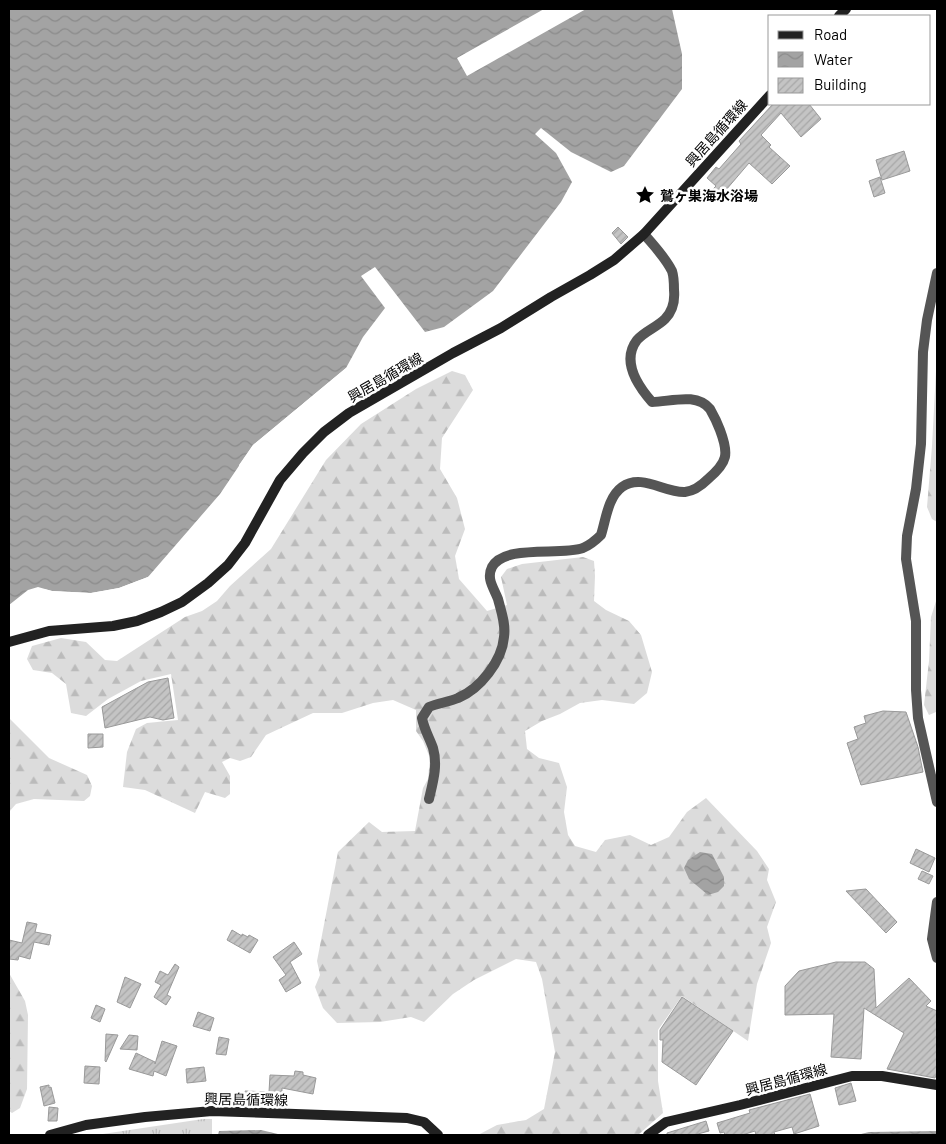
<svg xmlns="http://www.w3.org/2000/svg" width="946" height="1144" viewBox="0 0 946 1144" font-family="Barlow,'Noto Sans JP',sans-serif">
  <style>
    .forest { fill: url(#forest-firs) }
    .park { fill: url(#park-tufts) }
    .water { fill: url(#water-waves) }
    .pier { fill: #fff }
    .building { fill: url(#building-hatch); stroke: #999 }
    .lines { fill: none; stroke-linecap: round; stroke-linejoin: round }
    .minor { stroke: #555; stroke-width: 10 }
    .secondary { stroke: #222; stroke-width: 10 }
    .labels { text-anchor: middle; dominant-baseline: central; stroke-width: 5; stroke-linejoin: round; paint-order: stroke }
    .street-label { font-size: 14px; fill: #000; stroke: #fff }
    .poi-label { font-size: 14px; font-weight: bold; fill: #000; stroke: #fff; text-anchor: start }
  </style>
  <defs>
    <pattern id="forest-firs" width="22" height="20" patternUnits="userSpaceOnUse" patternTransform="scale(1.25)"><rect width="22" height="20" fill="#dcdcdc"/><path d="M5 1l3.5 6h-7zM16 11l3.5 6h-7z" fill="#bbb"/></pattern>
    <pattern id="park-tufts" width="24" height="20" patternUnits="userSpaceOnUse" patternTransform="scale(1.25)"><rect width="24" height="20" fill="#dcdcdc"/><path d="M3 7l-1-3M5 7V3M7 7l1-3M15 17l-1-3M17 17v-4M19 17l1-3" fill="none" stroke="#bbb"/></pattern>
    <pattern id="water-waves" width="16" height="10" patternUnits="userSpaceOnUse" patternTransform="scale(1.25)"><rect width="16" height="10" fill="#a3a3a3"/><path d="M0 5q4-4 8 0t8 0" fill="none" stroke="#8b8b8b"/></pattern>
    <pattern id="building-hatch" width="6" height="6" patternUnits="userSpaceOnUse" patternTransform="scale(1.25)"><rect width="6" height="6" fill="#c4c4c4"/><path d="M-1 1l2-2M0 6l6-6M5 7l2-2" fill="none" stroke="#a7a7a7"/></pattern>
  </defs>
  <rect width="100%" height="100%" fill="#fff"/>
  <path class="forest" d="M 452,371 L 465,375 L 473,390 L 442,438 L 440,469 L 457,498 L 465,529 L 455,556 L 459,579 L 487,611 L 507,605 L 501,577 L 507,569 L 522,564 L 583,557 L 594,561 L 595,576 L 594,601 L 606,610 L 629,621 L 641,635 L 652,672 L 647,693 L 634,704 L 602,700 L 580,703 L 560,714 L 542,721 L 525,731 L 527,749 L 539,758 L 559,763 L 567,787 L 564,812 L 568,835 L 575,846 L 596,852 L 605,840 L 630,835 L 651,845 L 669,837 L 687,812 L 706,798 L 757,851 L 769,869 L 767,880 L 776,902 L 767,927 L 771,943 L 757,984 L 748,1041 L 682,996 L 658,1030 L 658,1081 L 663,1113 L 638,1135 L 478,1135 L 497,1125 L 526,1120 L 544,1109 L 555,1052 L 542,979 L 536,962 L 516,959 L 474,980 L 453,994 L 424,1022 L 411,1017 L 380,1022 L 337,1023 L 323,1008 L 315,987 L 320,975 L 317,961 L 338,852 L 369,822 L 382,832 L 415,831 L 423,788 L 428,779 L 430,758 L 423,741 L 416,731 L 416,710 L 393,700 L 373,703 L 342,713 L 313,713 L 266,735 L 251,757 L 240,761 L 230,758 L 222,762 L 230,776 L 230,794 L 225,798 L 205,792 L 195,813 L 145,790 L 123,787 L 127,752 L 136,729 L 147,723 L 178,720 L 171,674 L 141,681 L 108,699 L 86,716 L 71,713 L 66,684 L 52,673 L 33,670 L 27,659 L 32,646 L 61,638 L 86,642 L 105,660 L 117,661 L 185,617 L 202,611 L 217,601 L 230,586 L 271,549 L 326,460 L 361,424 L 416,389 Z
    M 936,371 L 937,371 L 937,522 L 932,519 L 927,507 L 932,446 Z
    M 937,598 L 937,707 L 936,712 L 929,715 L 924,705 L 929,661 L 931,617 Z
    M 9,718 L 49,758 L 87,775 L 92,786 L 90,796 L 84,801 L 34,799 L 16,804 L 9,812 Z
    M 9,973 L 25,1001 L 28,1015 L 27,1089 L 20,1108 L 12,1113 L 9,1111 Z"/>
  <path class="park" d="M 203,1119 L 212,1119 L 212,1135 L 96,1135 Z"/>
  <path class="water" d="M 9,9 L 672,9 L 682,54 L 682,89 L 624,166 L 611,172 L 571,152 L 541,128 L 535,134 L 556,153 L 572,182 L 561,202 L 493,291 L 444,327 L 425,332 L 375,267 L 361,276 L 385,308 L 363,337 L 346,368 L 253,445 L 220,494 L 148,577 L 119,588 L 91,593 L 52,591 L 38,587 L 28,590 L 9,605 Z
    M 700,852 L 712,854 L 724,877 L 724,886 L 718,892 L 708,895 L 689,879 L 684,868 L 688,860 Z
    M 261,1130 L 282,1135 L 218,1135 L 219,1131 Z
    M 937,1131 L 937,1135 L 857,1135 L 869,1132 Z"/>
  <path class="pier" d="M 544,9 L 586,9 L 467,76 L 457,58 Z
    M 349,367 L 255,447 L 239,470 L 239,465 L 253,445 L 346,368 Z
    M 153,575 L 149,579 L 120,590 L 91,595 L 52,594 L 44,591 L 44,589 L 52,591 L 91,593 L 119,588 Z"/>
  <path class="building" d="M 773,104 L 809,104 L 821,119 L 801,137 L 781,113 L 761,135 L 771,145 L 769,147 L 790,166 L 772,184 L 749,163 L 720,197 L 712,190 L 716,186 L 707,178 L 716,167 L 719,169 L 741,144 L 739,141 Z
    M 904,151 L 910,171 L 882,180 L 876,160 Z
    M 880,177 L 885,193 L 874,197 L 869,181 Z
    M 618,227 L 628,237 L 621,244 L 612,233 Z
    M 168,678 L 174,718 L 163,720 L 150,717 L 105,728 L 102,707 L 148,682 Z
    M 883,711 L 906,712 L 918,747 L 923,772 L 861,785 L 847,743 L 858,739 L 854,727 L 866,723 L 864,716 Z
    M 88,734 L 103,734 L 103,747 L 88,748 Z
    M 916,849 L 935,858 L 929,872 L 910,863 Z
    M 922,871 L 933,876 L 929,884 L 918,879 Z
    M 866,889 L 897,922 L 886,933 L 846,891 Z
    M 27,922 L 37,924 L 35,932 L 51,935 L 49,945 L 34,942 L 30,959 L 19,956 L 18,960 L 9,959 L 9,940 L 22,943 Z
    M 232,930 L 242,936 L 242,934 L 248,937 L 249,935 L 258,940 L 250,953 L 227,940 Z
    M 294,942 L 302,954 L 290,962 L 301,983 L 286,992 L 279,980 L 286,975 L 273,957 Z
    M 836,962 L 865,962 L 874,969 L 876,1008 L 909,978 L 931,1001 L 926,1006 L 937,1011 L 937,1073 L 935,1078 L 887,1069 L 904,1033 L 864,1008 L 861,1059 L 831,1057 L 834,1014 L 785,1015 L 785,986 L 799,971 Z
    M 175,964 L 179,967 L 167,995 L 171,997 L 166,1005 L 154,997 L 161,985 L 155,982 L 160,971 L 168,975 Z
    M 125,977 L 141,984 L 130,1008 L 117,1002 Z
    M 682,997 L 733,1031 L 696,1085 L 662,1062 L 663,1040 L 660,1040 L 660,1030 Z
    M 96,1005 L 105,1009 L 100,1022 L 91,1018 Z
    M 198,1012 L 214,1018 L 210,1031 L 193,1026 Z
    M 106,1034 L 118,1035 L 106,1062 L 105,1061 Z
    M 129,1035 L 138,1036 L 137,1050 L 120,1049 Z
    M 219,1037 L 229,1039 L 226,1055 L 216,1054 Z
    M 162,1041 L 177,1046 L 166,1076 L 154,1071 L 153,1076 L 129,1069 L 136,1053 L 155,1062 L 155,1064 Z
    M 85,1066 L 100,1067 L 99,1084 L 84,1083 Z
    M 204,1067 L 206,1081 L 187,1083 L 186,1069 Z
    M 295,1071 L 303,1072 L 303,1075 L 316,1078 L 313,1094 L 282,1088 L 282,1102 L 245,1102 L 245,1091 L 269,1092 L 270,1075 L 294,1076 Z
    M 851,1083 L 856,1101 L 839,1105 L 835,1088 Z
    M 49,1085 L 49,1088 L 51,1087 L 55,1103 L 44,1106 L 40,1087 Z
    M 810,1094 L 819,1126 L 794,1134 L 792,1127 L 774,1132 L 775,1135 L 756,1135 L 755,1131 L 742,1135 L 725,1135 L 724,1132 L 720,1133 L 717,1123 L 750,1113 L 749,1110 Z
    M 49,1107 L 58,1108 L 57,1121 L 48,1121 Z
    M 706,1121 L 709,1131 L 694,1135 L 667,1135 L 667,1133 Z"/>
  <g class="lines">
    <path class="minor" d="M 937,273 L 927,320 L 923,352 L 921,444 L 916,489 L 907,536 L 906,559 L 916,621 L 916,690 L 918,718 L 937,802
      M 429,799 C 433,782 438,765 433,748 C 429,737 424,729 422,718 L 429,707 C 438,703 449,702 458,698 C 480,689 502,661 504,637 C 506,624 501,611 498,599 C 494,588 486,579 492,567 C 505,544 559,556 583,548 C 590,545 596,540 601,535 C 606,519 608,497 622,487 C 642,473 664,493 685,492 C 694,491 702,485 708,479 C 728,462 729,454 720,430 C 717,422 714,416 710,409 C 696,392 670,402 652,402 C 637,385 621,361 637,340 C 645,331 657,327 665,319 C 673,311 675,301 674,290 C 674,284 674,277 672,271 C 665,257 654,246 644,234
      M 937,902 L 932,939 L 937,958"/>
    <path class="secondary" d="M 839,16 L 846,9
      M 9,642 L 49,631 L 113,626 L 137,621 L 161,612 L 182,602 L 208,583 L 228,565 L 245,543 L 280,480 L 303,453 L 324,432 L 349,413 L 453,353 L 501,328 L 551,297 L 590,275 L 614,260 L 644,234 L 770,95
      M 50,1135 L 86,1125 L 145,1117 L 212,1111 L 407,1118 L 424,1122 L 438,1135
      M 648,1135 L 666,1122 L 740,1105 L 852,1076 L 882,1076 L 937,1085"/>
  </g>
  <defs>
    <g id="sight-bare" transform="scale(1.5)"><path d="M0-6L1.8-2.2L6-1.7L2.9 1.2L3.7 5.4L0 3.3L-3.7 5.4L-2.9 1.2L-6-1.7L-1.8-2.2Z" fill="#000" stroke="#fff" stroke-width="2.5" paint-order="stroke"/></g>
  </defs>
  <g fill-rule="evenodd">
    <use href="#sight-bare" x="645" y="195"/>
  </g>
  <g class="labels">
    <g class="street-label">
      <text transform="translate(716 133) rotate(-48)">興居島循環線</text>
      <text transform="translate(385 377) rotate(-30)">興居島循環線</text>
      <text transform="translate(786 1079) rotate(-15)">興居島循環線</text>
      <text transform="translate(246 1099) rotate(1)">興居島循環線</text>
    </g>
    <g class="poi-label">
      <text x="660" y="195">鷲ヶ巣海水浴場</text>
    </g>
  </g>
  <rect width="946" height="1144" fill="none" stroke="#000000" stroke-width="20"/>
  <rect x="768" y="15" width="162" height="90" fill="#ffffff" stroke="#999999"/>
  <rect x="778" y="31" width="25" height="8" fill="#222222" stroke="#999999"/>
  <text x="814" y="40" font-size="15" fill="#000000">Road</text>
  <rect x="778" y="52" width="25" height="15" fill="url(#water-waves)" stroke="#999999"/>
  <text x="814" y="65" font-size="15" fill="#000000">Water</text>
  <rect x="778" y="78" width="25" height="15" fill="url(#building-hatch)" stroke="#999999"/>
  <text x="814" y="90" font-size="15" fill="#000000">Building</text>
</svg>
